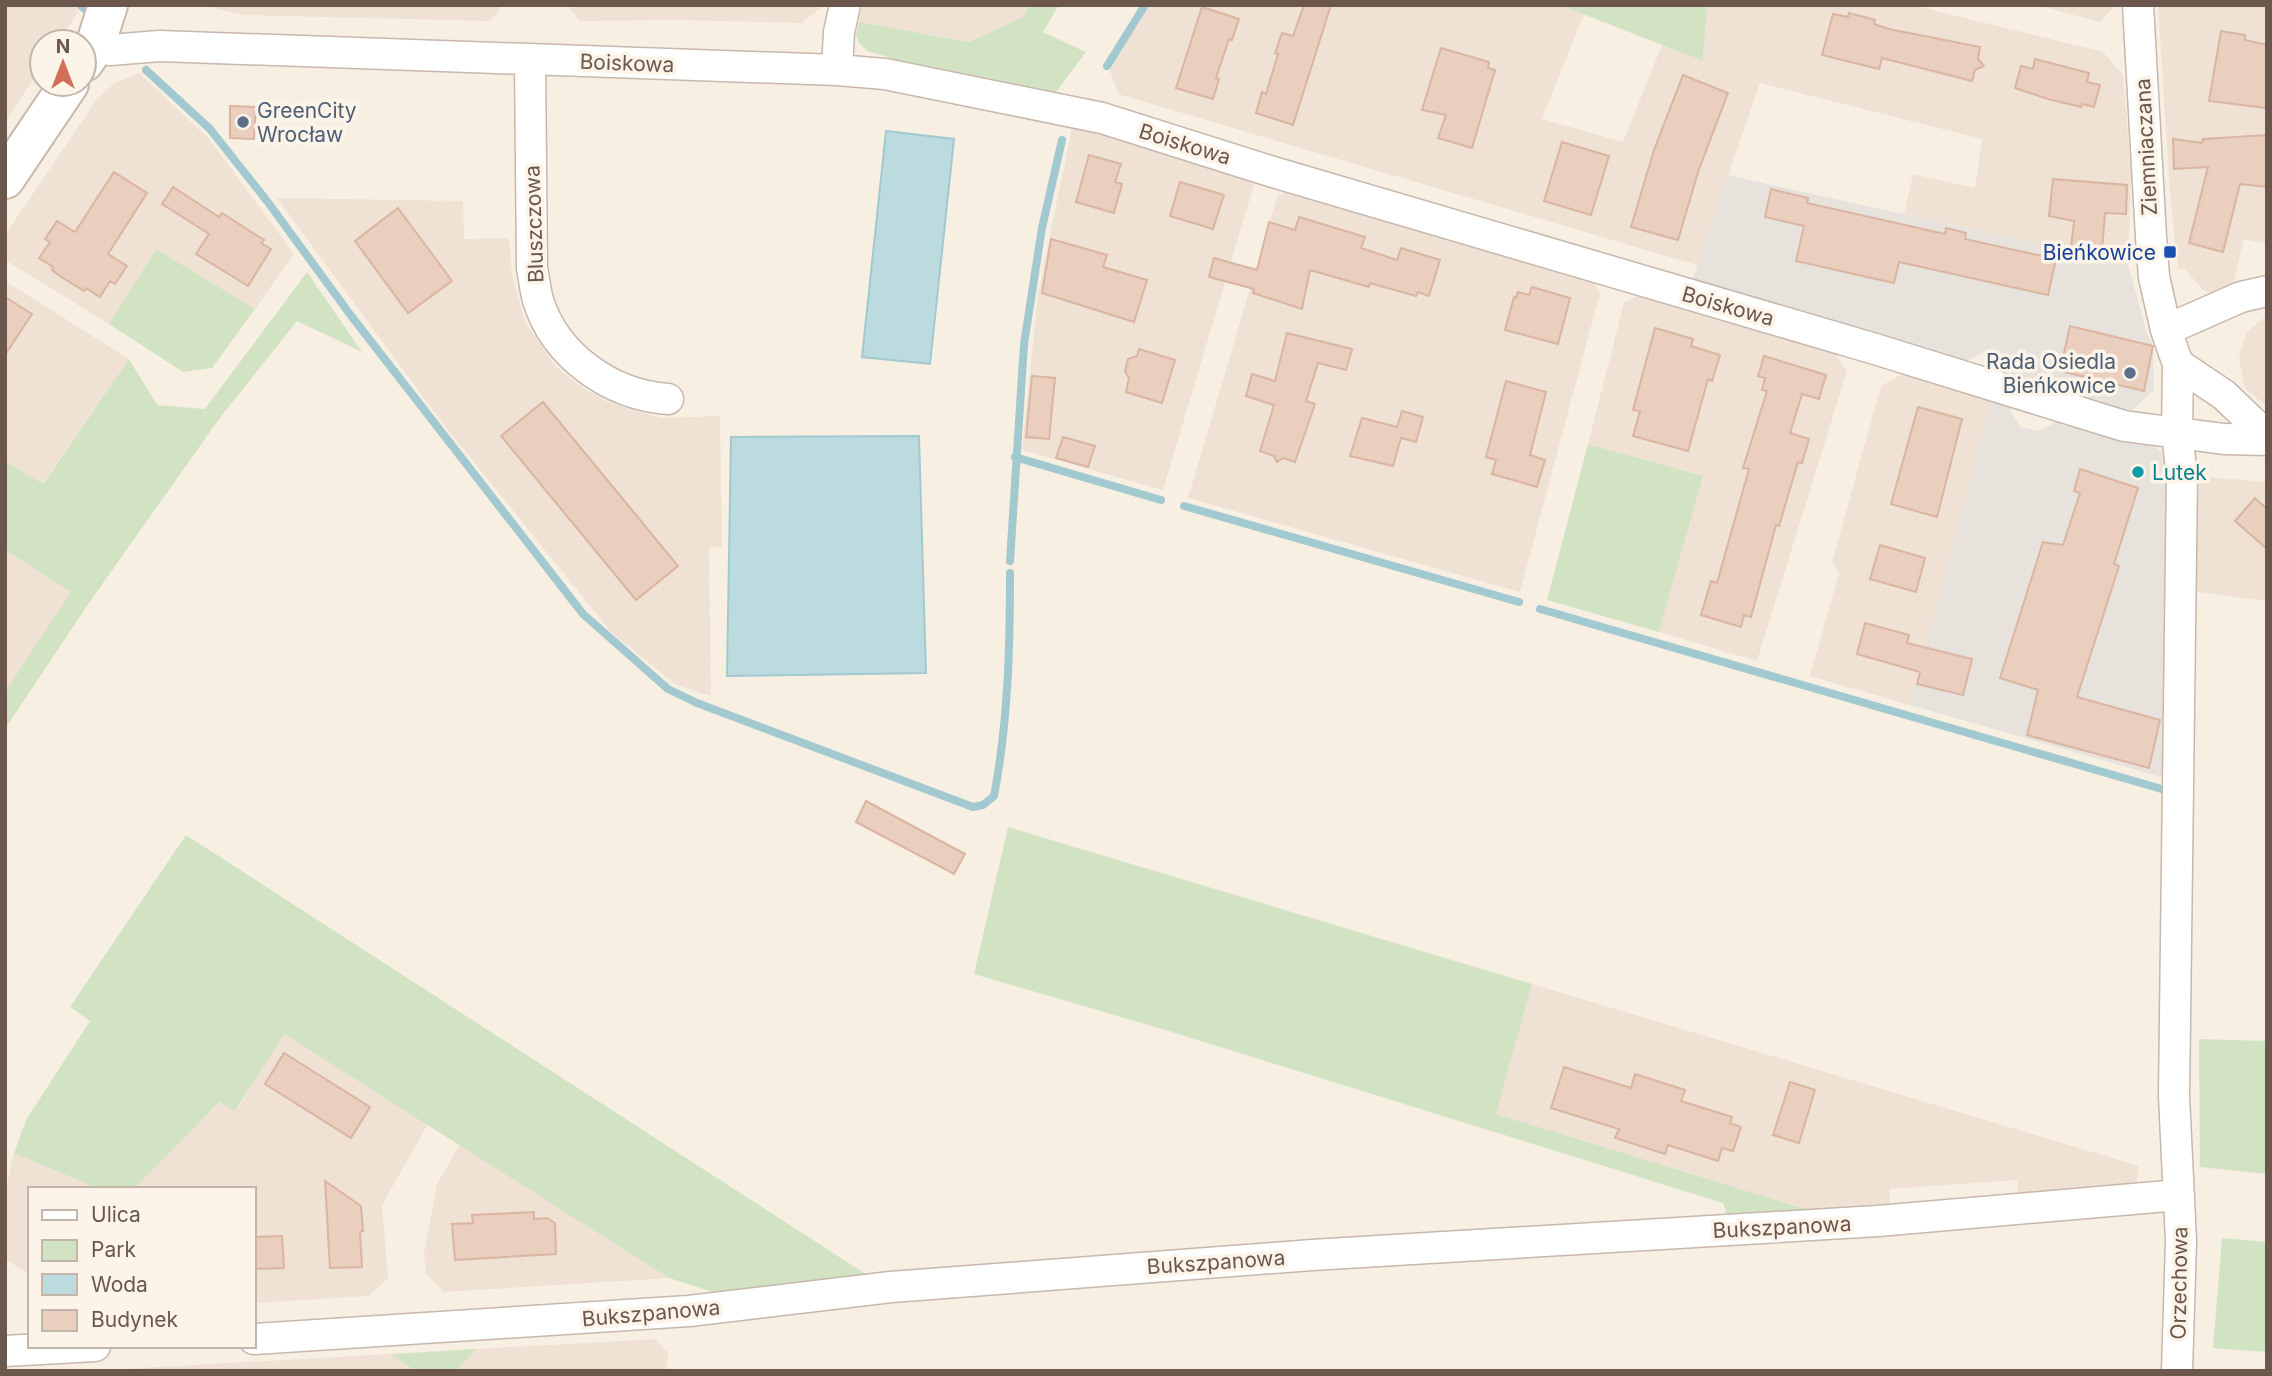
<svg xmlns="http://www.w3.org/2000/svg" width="2272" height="1376" viewBox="0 0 2272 1376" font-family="Inter,sans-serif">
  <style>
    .residential { fill: #efe1d3 }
    .industrial { fill: #e8e2dd }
    .green { fill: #d2e3c4 }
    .water { fill: #bbdbdf; stroke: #a2c9cf; stroke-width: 2 }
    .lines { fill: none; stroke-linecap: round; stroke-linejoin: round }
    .stream { stroke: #a2c9cf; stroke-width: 8 }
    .building { fill: #eacebe; stroke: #dab5a1; stroke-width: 2 }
    .street-casing { stroke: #c7b7ac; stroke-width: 33 }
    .secondary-casing { stroke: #ccb9ac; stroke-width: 42 }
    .street { stroke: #fff; stroke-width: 30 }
    .secondary { stroke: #fff; stroke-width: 38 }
    .service-dot { fill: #5c6f8a; stroke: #fcf4e8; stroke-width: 2.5 }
    .transit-dot { fill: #1a4fb4; stroke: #fcf4e8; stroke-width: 2.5 }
    .culture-dot { fill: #0f9aa8; stroke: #fcf4e8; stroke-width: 2.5 }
    .labels { text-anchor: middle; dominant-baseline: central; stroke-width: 7; stroke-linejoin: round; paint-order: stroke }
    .street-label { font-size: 21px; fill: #6c574d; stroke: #fcf4e8 }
    .service-label { font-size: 21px; fill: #4e5e75; stroke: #fcf4e8; text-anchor: start }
    .transit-label { font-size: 21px; fill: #164399; stroke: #fcf4e8; text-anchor: end }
    .culture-label { font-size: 21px; fill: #0d838f; stroke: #fcf4e8; text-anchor: start }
  </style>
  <rect width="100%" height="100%" fill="#f8efe3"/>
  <path class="residential" d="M 5,5 L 72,5 L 79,11 L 58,42 L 42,42 L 42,66 L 5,122 Z
    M 201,5 L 500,5 L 499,11 L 489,21 L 243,15 Z
    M 567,5 L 824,5 L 802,23 L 678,20 L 580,21 Z
    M 862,5 L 1029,5 L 1023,17 L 969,42 L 859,22 Z
    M 1150,5 L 1560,5 L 1584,14 L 1542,119 L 1623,142 L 1662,45 L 1703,61 L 1707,5 L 1912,5 L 2103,52 L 2123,75 L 2131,174 L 2128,264 L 1904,214 L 1913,174 L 1975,188 L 1982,139 L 1760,83 L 1697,265 L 1118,94 L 1109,68 Z
    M 2036,5 L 2114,5 L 2114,7 L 2100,22 Z
    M 2158,5 L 2267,5 L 2267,244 L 2244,239 L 2232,288 L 2212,294 L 2202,289 L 2185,269 L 2178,269 L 2170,192 Z
    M 139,73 L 209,139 L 294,254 L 255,309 L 156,249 L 109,324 L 5,260 L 5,235 L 97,99 L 116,82 Z
    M 1073,123 L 1256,178 L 1163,490 L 1022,450 L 1038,294 Z
    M 1293,189 L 1589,275 L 1600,293 L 1520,592 L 1188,498 L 1277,197 Z
    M 277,198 L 463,201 L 464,239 L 509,238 L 512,275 L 525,322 L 556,367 L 583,388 L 606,401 L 632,410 L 662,418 L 720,416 L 722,546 L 709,548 L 711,696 L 676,685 L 611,632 L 440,420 Z
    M 5,281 L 129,359 L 42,484 L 5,461 Z
    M 1643,293 L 1832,349 L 1847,371 L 1757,661 L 1659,632 L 1703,476 L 1588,444 L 1624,303 Z
    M 2267,315 L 2267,407 L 2245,388 L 2239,358 L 2246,333 Z
    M 1908,371 L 1992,399 L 1910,705 L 1810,676 L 1839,573 L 1832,562 L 1881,386 Z
    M 2193,476 L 2267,482 L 2267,601 L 2191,591 Z
    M 5,550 L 72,592 L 5,692 Z
    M 1532,984 L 2139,1166 L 2136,1187 L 2019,1197 L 2017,1180 L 1889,1189 L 1890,1209 L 1815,1212 L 1496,1114 Z
    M 283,1034 L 428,1124 L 382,1205 L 388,1278 L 369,1296 L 254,1303 L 254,1189 L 134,1189 L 219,1101 L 236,1111 Z
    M 460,1144 L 669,1278 L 444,1292 L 426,1274 L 424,1254 L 437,1184 Z
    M 14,1153 L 99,1189 L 30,1189 L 30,1275 L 5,1259 L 5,1194 Z
    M 655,1339 L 669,1354 L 665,1371 L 456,1371 L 476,1349 Z
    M 391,1354 L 415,1371 L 87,1371 Z"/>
  <path class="industrial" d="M 1727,175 L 2128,264 L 2147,334 L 2153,346 L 2154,390 L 2132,410 L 2123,409 L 2019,381 L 2011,373 L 2001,356 L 1982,352 L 1958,366 L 1691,284 Z
    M 1992,399 L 2007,404 L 2020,427 L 2039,431 L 2062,419 L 2157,448 L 2169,458 L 2168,779 L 1910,705 Z"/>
  <path class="green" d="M 1029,5 L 1059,5 L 1043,32 L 1086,52 L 1056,92 L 898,60 L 867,51 L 859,43 L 856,35 L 859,22 L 969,42 L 1023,17 Z
    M 1560,5 L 1707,5 L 1703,61 Z
    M 156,249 L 255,309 L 212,368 L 183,372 L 109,324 Z
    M 307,272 L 362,352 L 297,321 L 219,419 L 89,603 L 5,729 L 5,692 L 71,592 L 5,550 L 5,461 L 43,484 L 129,359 L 157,405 L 205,409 Z
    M 1588,444 L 1703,476 L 1659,632 L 1547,600 Z
    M 1008,827 L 1532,984 L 1496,1114 L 1815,1212 L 1728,1219 L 1723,1203 L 1172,1032 L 974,974 Z
    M 186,835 L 878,1282 L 719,1294 L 669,1278 L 284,1034 L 235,1111 L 219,1102 L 134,1189 L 99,1189 L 14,1153 L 26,1120 L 90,1021 L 70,1007 Z
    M 2199,1039 L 2267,1041 L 2267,1174 L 2200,1167 Z
    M 2222,1238 L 2267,1242 L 2267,1352 L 2213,1348 Z
    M 476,1349 L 456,1371 L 415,1371 L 391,1354 Z"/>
  <path class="water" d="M 886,131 L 954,139 L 930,364 L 862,357 Z
    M 919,436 L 926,673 L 727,676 L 731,437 Z"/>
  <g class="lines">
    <path class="stream" d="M 80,5 L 88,12
      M 1107,66 L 1145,5
      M 146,70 L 210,129 L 267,201 L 352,317 L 583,614 L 668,689 L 697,703 L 973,807 L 983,805 L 994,796 C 1008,723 1010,648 1010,573
      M 1015,457 L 1161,500
      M 1184,506 L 1519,602
      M 1010,561 L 1024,344 L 1042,228 L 1062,140
      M 1540,609 L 2165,790"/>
  </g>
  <path class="building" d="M 1304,5 L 1331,5 L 1293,125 L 1256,113 L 1262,92 L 1266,94 L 1278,54 L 1275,53 L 1282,33 L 1293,36 Z
    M 1202,7 L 1239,19 L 1232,40 L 1229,39 L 1216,78 L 1219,79 L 1213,99 L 1176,88 Z
    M 1849,13 L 1875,20 L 1874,24 L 1889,29 L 1980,47 L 1978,59 L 1984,66 L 1975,70 L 1972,81 L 1882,58 L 1879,69 L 1822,55 L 1833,14 L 1848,17 Z
    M 2221,31 L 2245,35 L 2245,40 L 2267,45 L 2267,108 L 2209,101 Z
    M 1441,48 L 1489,62 L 1488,68 L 1495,70 L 1472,148 L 1438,138 L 1446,115 L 1422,110 Z
    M 2035,59 L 2089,73 L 2087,82 L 2100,85 L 2094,107 L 2082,104 L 2081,107 L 2048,99 L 2015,88 L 2021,66 L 2033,69 Z
    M 1683,75 L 1728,93 L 1698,172 L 1678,240 L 1631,227 L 1654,150 Z
    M 230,106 L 256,107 L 254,139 L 230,138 Z
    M 2267,135 L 2267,187 L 2240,184 L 2223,252 L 2189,243 L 2208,167 L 2174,169 L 2173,139 L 2202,143 L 2203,139 Z
    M 1562,142 L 1609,156 L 1591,215 L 1544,201 Z
    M 1089,155 L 1121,164 L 1115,182 L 1122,184 L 1114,213 L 1076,202 Z
    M 114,172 L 147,193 L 108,254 L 127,266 L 115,284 L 110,281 L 100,297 L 86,288 L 84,291 L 63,278 L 52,270 L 53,267 L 39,258 L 50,242 L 45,239 L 57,221 L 75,232 Z
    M 2053,179 L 2127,185 L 2126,214 L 2105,213 L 2102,251 L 2071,248 L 2074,221 L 2049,216 Z
    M 1180,182 L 1224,195 L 1213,229 L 1170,216 Z
    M 173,187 L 219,217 L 222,213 L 264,240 L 261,243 L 271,249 L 248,286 L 196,254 L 209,234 L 162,204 Z
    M 1771,189 L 1808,198 L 1807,203 L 1945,234 L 1946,228 L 1966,233 L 1965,239 L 2056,259 L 2048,295 L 1899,262 L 1894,283 L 1796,261 L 1804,226 L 1765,217 Z
    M 398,208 L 452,281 L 408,313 L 355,241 Z
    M 1299,217 L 1365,237 L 1361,248 L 1397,260 L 1401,248 L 1440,260 L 1429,296 L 1418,292 L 1416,296 L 1370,283 L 1369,287 L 1310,270 L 1302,309 L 1253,293 L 1254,289 L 1209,277 L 1214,258 L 1257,270 L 1269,222 L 1295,230 Z
    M 1051,239 L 1107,255 L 1103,267 L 1147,280 L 1134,322 L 1042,293 Z
    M 1532,287 L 1570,298 L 1558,344 L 1505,330 L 1514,297 L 1516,298 L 1518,292 L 1529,295 Z
    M 5,297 L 32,314 L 5,355 Z
    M 2070,326 L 2153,346 L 2144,391 L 2060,371 Z
    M 1655,328 L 1693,339 L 1691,346 L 1720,355 L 1712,381 L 1708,379 L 1688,451 L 1633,436 L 1640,411 L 1633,410 Z
    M 1287,333 L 1352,349 L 1346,370 L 1318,363 L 1306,401 L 1315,404 L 1295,462 L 1283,458 L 1277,462 L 1274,456 L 1260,451 L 1274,405 L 1246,396 L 1252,374 L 1275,381 Z
    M 1139,349 L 1175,360 L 1162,403 L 1126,392 L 1129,378 L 1125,371 L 1128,359 L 1137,356 Z
    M 1764,356 L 1826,375 L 1819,399 L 1802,394 L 1790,433 L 1809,439 L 1802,463 L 1798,462 L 1779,526 L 1776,525 L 1751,617 L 1744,615 L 1741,627 L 1701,615 L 1711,581 L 1717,583 L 1749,469 L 1743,468 L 1767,391 L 1762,390 L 1765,378 L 1758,376 Z
    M 1032,376 L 1055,378 L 1049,439 L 1026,437 Z
    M 1506,381 L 1546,392 L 1530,455 L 1545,460 L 1537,487 L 1492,474 L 1496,460 L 1486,457 Z
    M 543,402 L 678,566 L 636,600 L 501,436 Z
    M 1918,407 L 1962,419 L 1937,517 L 1891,504 Z
    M 1402,411 L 1423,417 L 1416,442 L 1401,438 L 1393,466 L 1350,456 L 1362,418 L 1397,427 Z
    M 1063,437 L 1095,446 L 1088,467 L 1056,458 Z
    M 2080,469 L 2138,488 L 2114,564 L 2119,566 L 2077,697 L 2160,720 L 2149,768 L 2027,735 L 2038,690 L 2000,678 L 2043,542 L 2063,545 L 2080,493 L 2074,491 Z
    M 2255,498 L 2267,509 L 2267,549 L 2235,521 Z
    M 1880,545 L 1925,558 L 1916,592 L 1870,579 Z
    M 1865,623 L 1909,635 L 1907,643 L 1972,659 L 1963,695 L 1917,684 L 1920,672 L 1857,654 Z
    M 866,801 L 965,854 L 954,874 L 856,822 Z
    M 284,1053 L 370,1107 L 351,1138 L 265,1084 Z
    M 1564,1067 L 1631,1088 L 1635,1074 L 1685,1090 L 1681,1101 L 1732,1117 L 1730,1123 L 1741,1127 L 1733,1151 L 1722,1148 L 1718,1161 L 1668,1145 L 1665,1154 L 1615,1138 L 1619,1129 L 1551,1108 Z
    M 1790,1082 L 1815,1090 L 1799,1143 L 1773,1135 Z
    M 325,1181 L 361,1206 L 363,1231 L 360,1232 L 362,1267 L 330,1268 Z
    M 534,1212 L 534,1219 L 547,1218 L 555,1223 L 556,1254 L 455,1260 L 452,1224 L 473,1223 L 472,1215 Z
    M 282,1236 L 284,1268 L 254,1269 L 254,1237 Z"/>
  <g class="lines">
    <g class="street-casing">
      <path id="street" d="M 2138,5 L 2151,237 L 2154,277 L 2166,330 L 2178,364 L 2224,395 L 2267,436
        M 95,46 L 110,50 L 160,46 L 837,70 L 885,74 L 1102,118 L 1273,172 L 1875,349 L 2124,426 L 2224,439 L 2267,440
        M 530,60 L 532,268 C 534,278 535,289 538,300 C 555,356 611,395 668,399
        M 837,70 L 839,32 L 845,5
        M 2166,330 L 2241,297 L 2267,291
        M 254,1339 L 689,1311 L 891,1287 L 1312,1255 L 1878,1221 L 2179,1195
        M 5,1351 L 95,1346
        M 2177,1371 L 2181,1241 L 2174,1096 L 2182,476 L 2177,434 L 2178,364"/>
    </g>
    <g class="secondary-casing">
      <path id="secondary" d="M 84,62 L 95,46 L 108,5
        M 5,179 L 69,84"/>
    </g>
    <use href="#street" class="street"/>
    <use href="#secondary" class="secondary"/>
  </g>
  <g class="service-dot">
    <circle cx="243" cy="122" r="7"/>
    <circle cx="2130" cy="373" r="7"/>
  </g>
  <rect class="transit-dot" x="2163" y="245" width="14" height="14" rx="3.5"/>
  <circle class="culture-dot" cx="2138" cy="472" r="7"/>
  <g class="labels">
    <g class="street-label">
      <text transform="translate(627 63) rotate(2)">Boiskowa</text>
      <text transform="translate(1185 144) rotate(17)">Boiskowa</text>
      <text transform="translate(2146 147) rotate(-93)">Ziemniaczana</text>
      <text transform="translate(534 224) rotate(-92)">Bluszczowa</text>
      <text transform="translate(1728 306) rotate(16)">Boiskowa</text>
      <text transform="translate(1782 1227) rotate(-3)">Bukszpanowa</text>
      <text transform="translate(1216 1262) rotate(-4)">Bukszpanowa</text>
      <text transform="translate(2179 1283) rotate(-89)">Orzechowa</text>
      <text transform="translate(651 1313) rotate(-5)">Bukszpanowa</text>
    </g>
    <g class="service-label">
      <text x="257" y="110">GreenCity<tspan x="257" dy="24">Wrocław</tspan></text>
      <text x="2116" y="361" text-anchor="end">Rada Osiedla<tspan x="2116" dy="24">Bieńkowice</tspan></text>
    </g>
    <g class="transit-label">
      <text x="2156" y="252">Bieńkowice</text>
    </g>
    <g class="culture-label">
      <text x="2152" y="472">Lutek</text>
    </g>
  </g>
  <rect width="2272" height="1376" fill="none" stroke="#6c574d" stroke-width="14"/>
  <rect x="28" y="1187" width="228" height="161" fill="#fcf4e8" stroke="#c2b5aa" stroke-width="2"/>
  <rect x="42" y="1210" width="35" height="10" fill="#ffffff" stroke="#c2b5aa" stroke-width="2"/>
  <text x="91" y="1222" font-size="21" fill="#6c574d">Ulica</text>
  <rect x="42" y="1240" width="35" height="21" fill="#d2e3c4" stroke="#c2b5aa" stroke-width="2"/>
  <text x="91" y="1257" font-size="21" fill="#6c574d">Park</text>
  <rect x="42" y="1274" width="35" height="21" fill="#bbdbdf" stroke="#c2b5aa" stroke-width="2"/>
  <text x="91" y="1292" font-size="21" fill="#6c574d">Woda</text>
  <rect x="42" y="1310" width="35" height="21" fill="#eacebe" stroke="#c2b5aa" stroke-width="2"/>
  <text x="91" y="1327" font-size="21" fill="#6c574d">Budynek</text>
  <g transform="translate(63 63)"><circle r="33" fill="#fcf4e8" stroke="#c2b5aa" stroke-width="2"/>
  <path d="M0-5L12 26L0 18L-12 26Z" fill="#d26f58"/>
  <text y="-10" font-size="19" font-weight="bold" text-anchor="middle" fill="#6c574d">N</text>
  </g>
</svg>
